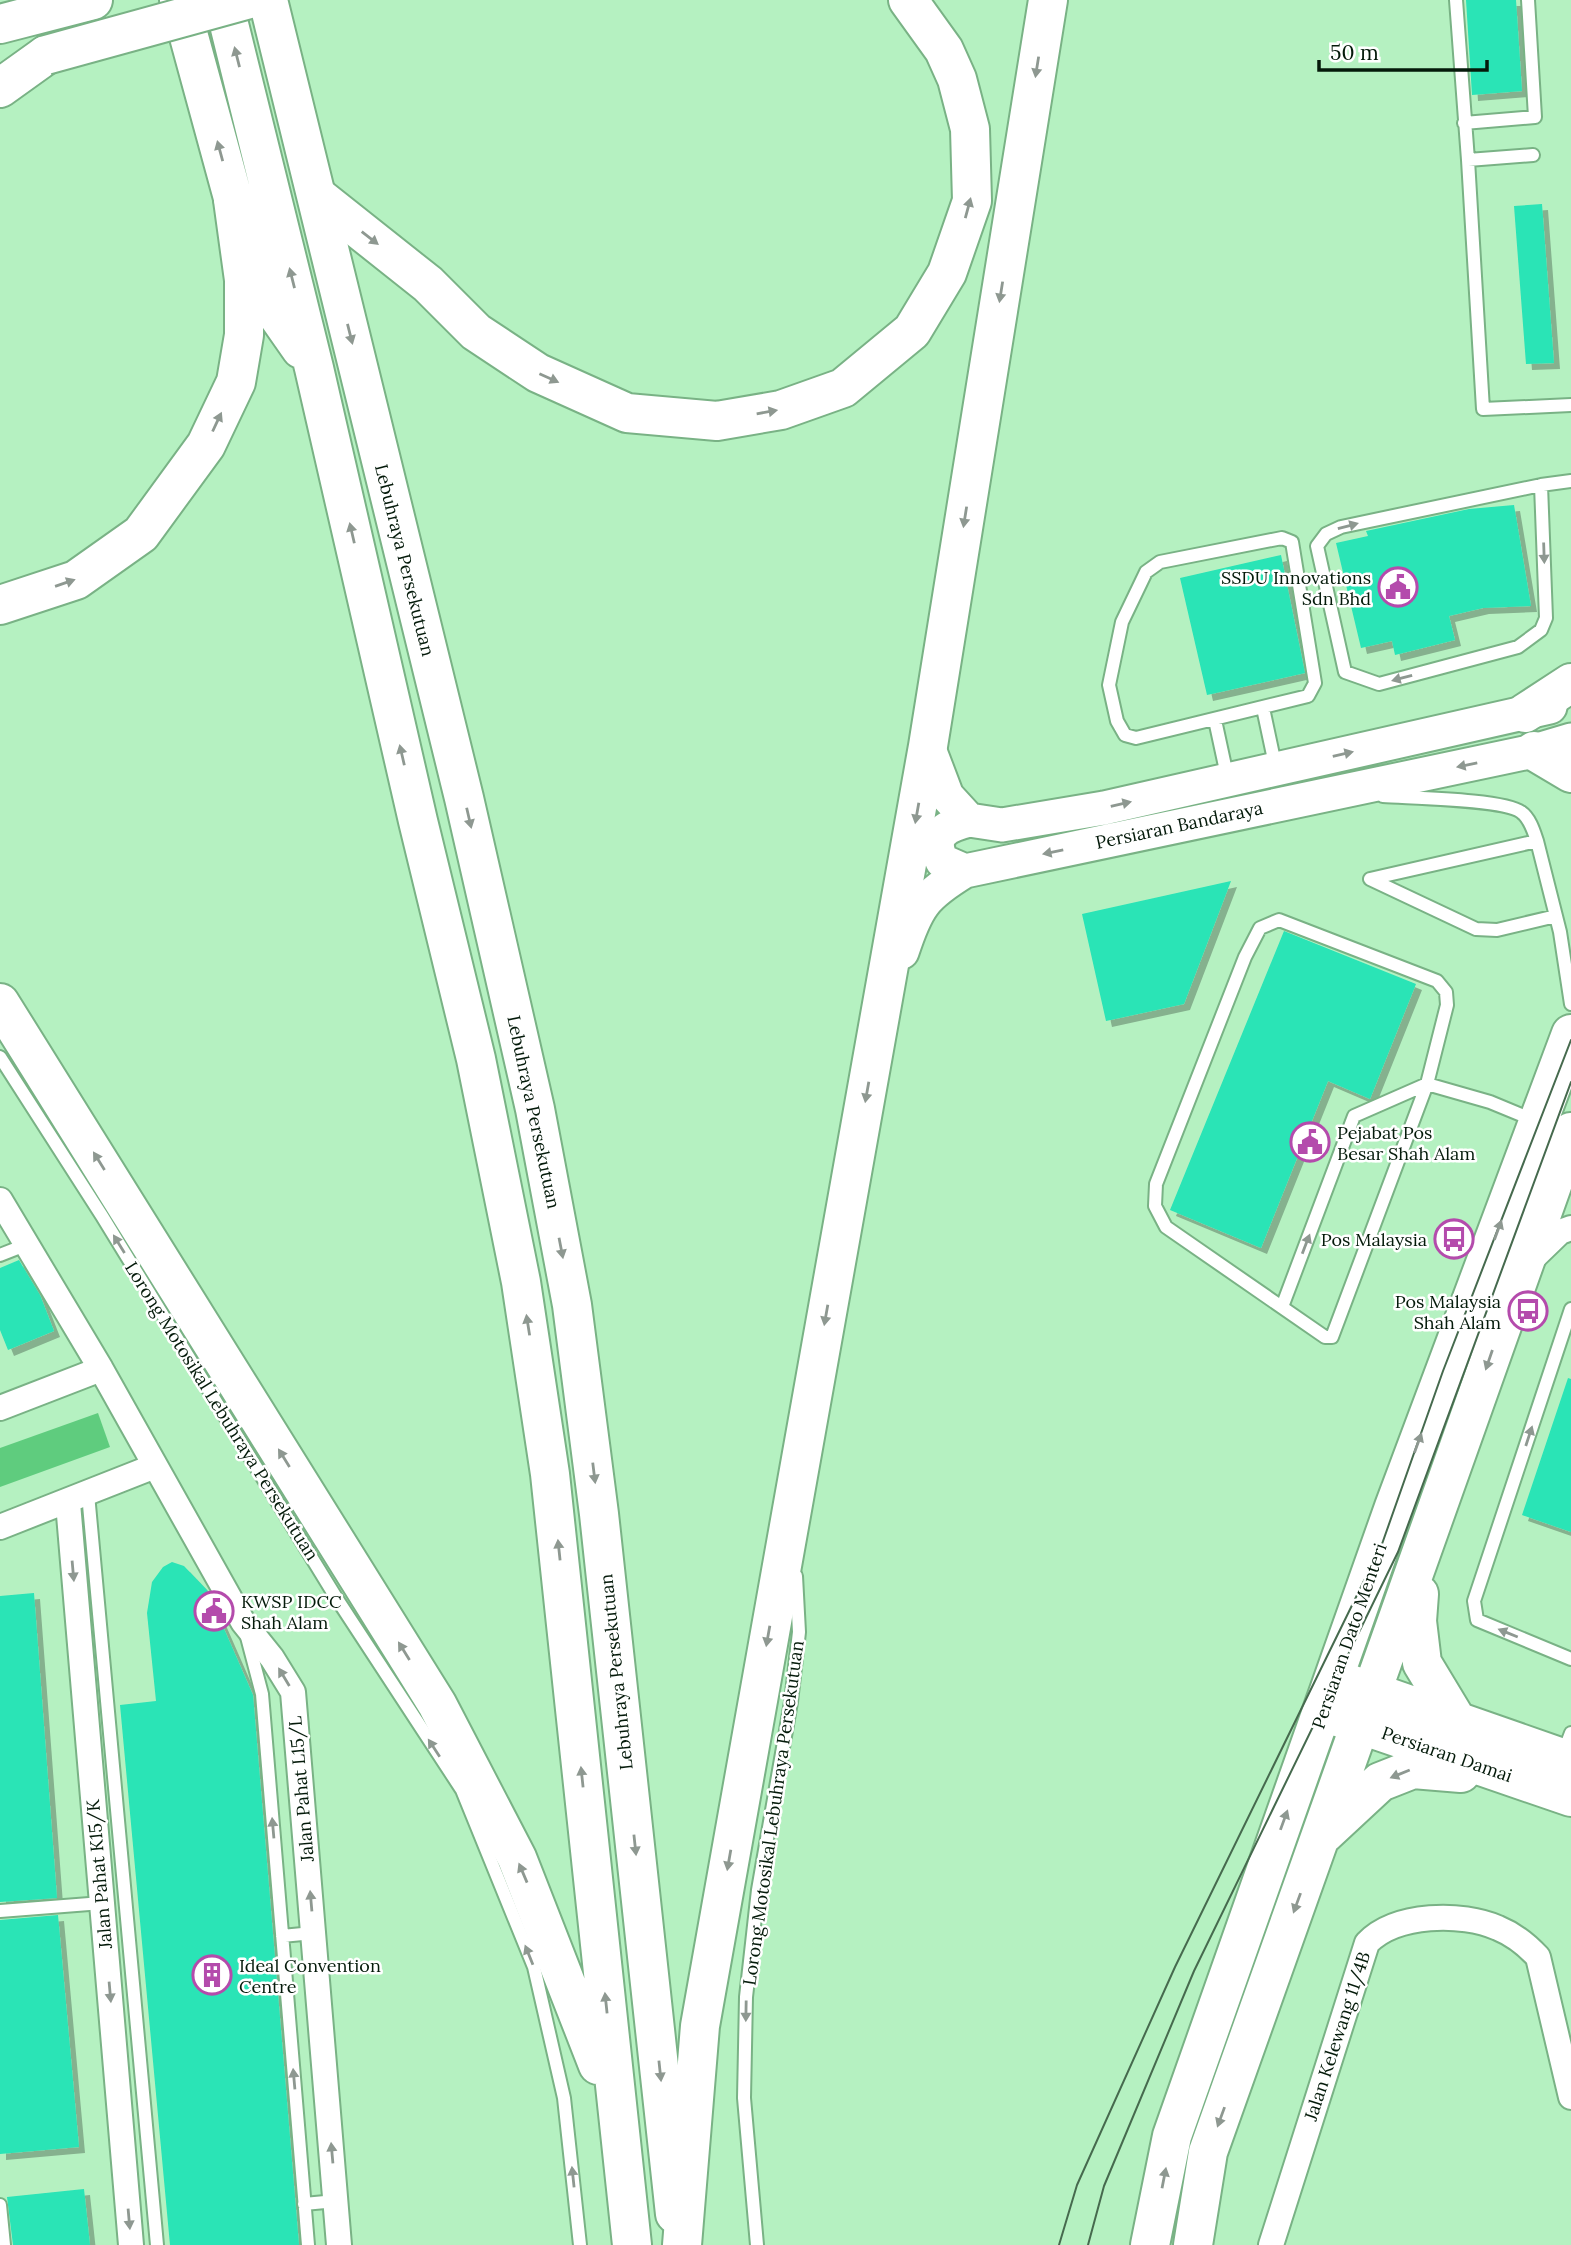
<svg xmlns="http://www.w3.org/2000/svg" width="1571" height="2245" viewBox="0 0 1571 2245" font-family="Lora,serif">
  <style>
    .green { fill: #5fcc7e }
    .building { fill: #29e4b6; filter: url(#shadow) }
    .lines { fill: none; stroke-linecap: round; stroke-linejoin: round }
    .service-casing { stroke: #79b285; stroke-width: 16 }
    .minor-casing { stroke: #79b285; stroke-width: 28 }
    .secondary-casing { stroke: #79b285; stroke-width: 37 }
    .primary-casing { stroke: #79b285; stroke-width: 42 }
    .trunk-casing { stroke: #79b285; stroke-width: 42 }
    .motorway-casing { stroke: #79b285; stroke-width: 42 }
    .service { stroke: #fff; stroke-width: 12 }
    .minor { stroke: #fff; stroke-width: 24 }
    .secondary { stroke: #fff; stroke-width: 33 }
    .primary { stroke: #fff; stroke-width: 38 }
    .trunk { stroke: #fff; stroke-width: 38 }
    .motorway { stroke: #fff; stroke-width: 38 }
    .tram { stroke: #466a4e; stroke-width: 2 }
    .motorway-bridge-casing { stroke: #79b285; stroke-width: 42; stroke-linecap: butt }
    .motorway-bridge { stroke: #fff; stroke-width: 38 }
    .oneway { fill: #8e9891 }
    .labels { text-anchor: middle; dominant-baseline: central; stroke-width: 5; stroke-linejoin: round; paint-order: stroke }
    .street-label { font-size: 18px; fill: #041a0a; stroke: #fff }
    .poi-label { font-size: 18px; fill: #041a0a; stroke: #fff; text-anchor: end }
  </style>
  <defs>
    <filter id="shadow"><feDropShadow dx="6" dy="6" stdDeviation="0" flood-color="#0004"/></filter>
  </defs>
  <rect width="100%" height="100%" fill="#b5f1c1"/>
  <path class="green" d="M 98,1413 L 110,1447 L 0,1487 L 0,1448 Z"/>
  <path class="building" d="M 1466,0 L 1516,0 L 1522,91 L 1472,95 Z
    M 1542,204 L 1554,363 L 1526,364 L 1514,206 Z
    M 1514,505 L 1531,606 L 1483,608 L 1449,616 L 1455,640 L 1395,655 L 1392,641 L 1361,648 L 1336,543 L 1368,536 L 1366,531 L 1469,509 Z
    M 1281,555 L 1305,673 L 1207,695 L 1180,578 Z
    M 1231,881 L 1184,1004 L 1106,1021 L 1082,914 Z
    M 1284,931 L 1416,984 L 1370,1099 L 1328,1081 L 1261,1248 L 1170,1210 Z
    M 19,1260 L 40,1295 L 54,1331 L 8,1350 L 0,1330 L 0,1268 Z
    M 1568,1378 L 1571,1379 L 1571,1532 L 1522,1515 Z
    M 172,1562 L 184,1566 L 207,1590 L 253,1695 L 299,2245 L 170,2245 L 120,1705 L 156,1701 L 147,1613 L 152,1582 L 163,1567 Z
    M 34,1593 L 57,1898 L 0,1902 L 0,1596 Z
    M 58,1915 L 79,2147 L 0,2154 L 0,1920 Z
    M 84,2189 L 90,2245 L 13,2245 L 7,2197 Z"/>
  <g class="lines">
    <g class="service-casing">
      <path id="service" d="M 1456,0 L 1468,160
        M 1464,123 L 1535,117 L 1528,0
        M 1533,155 L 1468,160 L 1483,409 L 1571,405
        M 1541,485 L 1546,618 L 1541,630 L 1518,647 L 1379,684 L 1345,672 L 1317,546 L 1326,534 L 1341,527 L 1541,485 L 1571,481
        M 1282,538 L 1292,542 L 1315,683 L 1308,696 L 1136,738 L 1125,735 L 1117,721 L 1109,685 L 1122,622 L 1146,572 L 1160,562 Z
        M 1263,708 L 1276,769
        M 1215,720 L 1228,780
        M 1383,796 C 1410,798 1504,799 1521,812 C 1530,818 1534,832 1537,841 L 1560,932 L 1571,1004
        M 1370,879 L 1476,929 L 1497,930 L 1556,916
        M 1370,879 L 1537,841
        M 1279,920 L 1437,981 L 1446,992 L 1447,1005 L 1427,1084 L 1332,1337 L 1325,1337 L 1166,1227 L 1155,1206 L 1156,1184 L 1245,957 L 1260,928 Z
        M 0,1057 L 102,1216 L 337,1599 L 462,1790 L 534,1967 L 564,2098 L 580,2245
        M 0,1255 L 28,1244
        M 1282,1307 L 1354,1116 L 1427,1084 L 1490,1102 L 1536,1121
        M 1571,1309 L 1474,1601 L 1477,1620 L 1571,1659
        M 88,1494 L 157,2245
        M 247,1637 L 262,1694 L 308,2245
        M 1563,1754 L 1571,1733
        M 0,1911 L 102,1903
        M 282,1936 L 313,1933
        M 304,2204 L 336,2201
        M 0,2205 L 4,2245
        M 757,2245 L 744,2098 L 746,1997 L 758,1890 L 791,1702 L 799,1632 L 796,1576"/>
    </g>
    <g class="minor-casing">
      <path id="minor" d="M 0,1200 L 101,1369 L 243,1622 L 272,1658 L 293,1692 L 339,2245
        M 1531,1260 L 1560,1232 L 1571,1228
        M 0,1408 L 101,1369
        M 68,1503 L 131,2245
        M 0,1527 L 155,1466
        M 1271,2245 L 1367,1943 C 1396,1913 1462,1912 1498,1928 C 1515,1935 1526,1944 1538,1957 L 1571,2097"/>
    </g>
    <g class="secondary-casing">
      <path id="secondary" d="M 928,746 L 947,796 L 969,820 L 1002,825 L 1104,808 L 1550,707
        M 965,871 L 942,861 C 929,834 946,826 969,820
        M 902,952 C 917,906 924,896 965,871 L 1534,751 L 1571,740"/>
    </g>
    <g class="primary-casing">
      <path id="primary" d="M 1525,713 L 1571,683
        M 1534,751 L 1571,773
        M 1419,1594 L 1417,1621 L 1422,1663 L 1457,1721
        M 1350,1684 L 1571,1761
        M 1338,1717 L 1571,1797
        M 1324,1834 L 1380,1782 L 1413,1769 L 1461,1773
        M 1150,2245 L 1172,2136 L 1394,1507 L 1571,1034
        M 1193,2245 L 1208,2152 L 1571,1132"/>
    </g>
    <g class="trunk-casing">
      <path id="trunk" d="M 179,0 L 257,286 L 301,349
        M 223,0 L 314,368 L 418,821 L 476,1059 L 521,1282 L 550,1474 L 632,2245
        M 268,0 L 464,798 L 535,1109 L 572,1305 L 599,1514 L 675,2214
        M 0,1003 L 437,1704 L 517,1858 L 598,2065"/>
    </g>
    <g class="motorway-casing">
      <path id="motorway" d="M 0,24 L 93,0
        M 0,88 L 46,55
        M 317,196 L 428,284 L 476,332 L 538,373 L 627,413 L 717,421 L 781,410 L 843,388 L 912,331 L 947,273 L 972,201 L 970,129 L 957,79 L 944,50 L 908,0
        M 0,605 L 76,580 L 141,534 L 206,445 L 236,382 L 244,335 L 244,280 L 233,200
        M 682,2245 L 700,2026 L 928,746 L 1048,0"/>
    </g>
    <use href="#service" class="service"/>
    <use href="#minor" class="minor"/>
    <use href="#secondary" class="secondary"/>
    <use href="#primary" class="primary"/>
    <use href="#trunk" class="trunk"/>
    <use href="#motorway" class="motorway"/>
    <path class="tram" d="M 1059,2245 L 1077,2185 L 1175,1967 L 1382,1544 L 1443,1371 L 1571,1040
      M 1088,2245 L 1104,2186 L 1194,1971 L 1398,1552 L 1571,1082"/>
    <g class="motorway-bridge-casing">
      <path id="motorway-bridge" d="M 46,55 L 246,0"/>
    </g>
    <use href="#motorway-bridge" class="motorway-bridge"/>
  </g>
  <defs><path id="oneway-solid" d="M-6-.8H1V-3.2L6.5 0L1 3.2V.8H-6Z" transform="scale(1.75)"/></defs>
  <g class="oneway">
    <use href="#oneway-solid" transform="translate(237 57) rotate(-104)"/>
    <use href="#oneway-solid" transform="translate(1037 67) rotate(99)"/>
    <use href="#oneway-solid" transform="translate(220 151) rotate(-105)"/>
    <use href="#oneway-solid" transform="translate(968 208) rotate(-75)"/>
    <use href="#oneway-solid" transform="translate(370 238) rotate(38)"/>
    <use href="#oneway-solid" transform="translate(292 278) rotate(-104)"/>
    <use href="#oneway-solid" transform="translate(1001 292) rotate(99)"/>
    <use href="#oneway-solid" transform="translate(350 334) rotate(76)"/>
    <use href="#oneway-solid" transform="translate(549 378) rotate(24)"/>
    <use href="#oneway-solid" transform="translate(767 412) rotate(-10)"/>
    <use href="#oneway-solid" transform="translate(217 422) rotate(-65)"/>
    <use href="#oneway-solid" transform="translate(965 517) rotate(99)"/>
    <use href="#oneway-solid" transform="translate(1348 526) rotate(-15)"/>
    <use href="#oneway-solid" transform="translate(352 533) rotate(-103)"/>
    <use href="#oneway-solid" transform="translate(1544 553) rotate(88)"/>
    <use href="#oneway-solid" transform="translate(65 583) rotate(-19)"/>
    <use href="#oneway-solid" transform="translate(1402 678) rotate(165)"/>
    <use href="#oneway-solid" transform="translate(1343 754) rotate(-13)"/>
    <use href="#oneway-solid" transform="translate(402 755) rotate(-103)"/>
    <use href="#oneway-solid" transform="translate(1467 765) rotate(168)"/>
    <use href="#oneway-solid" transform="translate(1121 804) rotate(-13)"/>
    <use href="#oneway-solid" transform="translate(917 813) rotate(100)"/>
    <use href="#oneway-solid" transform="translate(469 818) rotate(77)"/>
    <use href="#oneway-solid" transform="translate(1053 852) rotate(168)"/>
    <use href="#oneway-solid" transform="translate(867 1092) rotate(100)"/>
    <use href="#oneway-solid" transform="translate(99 1161) rotate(-122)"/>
    <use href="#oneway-solid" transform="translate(1498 1230) rotate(-70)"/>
    <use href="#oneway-solid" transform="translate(119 1244) rotate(-122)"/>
    <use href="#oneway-solid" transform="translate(1306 1244) rotate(-69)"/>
    <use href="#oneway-solid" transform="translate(561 1248) rotate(79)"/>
    <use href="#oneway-solid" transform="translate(826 1315) rotate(100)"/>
    <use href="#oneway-solid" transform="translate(528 1325) rotate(-99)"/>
    <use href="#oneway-solid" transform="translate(1489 1360) rotate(109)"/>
    <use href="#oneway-solid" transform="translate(1529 1436) rotate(-72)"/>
    <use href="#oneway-solid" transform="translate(1418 1443) rotate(-70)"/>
    <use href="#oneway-solid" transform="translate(284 1458) rotate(-122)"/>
    <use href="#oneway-solid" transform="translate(594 1473) rotate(83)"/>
    <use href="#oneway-solid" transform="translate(559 1550) rotate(-96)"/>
    <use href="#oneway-solid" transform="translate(73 1571) rotate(85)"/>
    <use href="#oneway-solid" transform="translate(1508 1633) rotate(-158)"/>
    <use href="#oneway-solid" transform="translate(768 1636) rotate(100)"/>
    <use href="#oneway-solid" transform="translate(404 1651) rotate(-122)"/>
    <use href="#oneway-solid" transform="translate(284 1677) rotate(-121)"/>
    <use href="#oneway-solid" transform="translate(434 1748) rotate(-123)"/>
    <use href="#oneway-solid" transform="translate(1400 1774) rotate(158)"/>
    <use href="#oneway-solid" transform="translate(582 1777) rotate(-96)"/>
    <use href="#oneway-solid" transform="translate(1284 1820) rotate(-70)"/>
    <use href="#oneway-solid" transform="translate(273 1828) rotate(-95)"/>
    <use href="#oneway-solid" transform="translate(635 1845) rotate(84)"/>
    <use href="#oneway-solid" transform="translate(729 1860) rotate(100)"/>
    <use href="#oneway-solid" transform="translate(523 1873) rotate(-113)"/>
    <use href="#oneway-solid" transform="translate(311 1901) rotate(-95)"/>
    <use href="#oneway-solid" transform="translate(1297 1903) rotate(110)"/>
    <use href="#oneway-solid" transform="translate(529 1955) rotate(-112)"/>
    <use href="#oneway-solid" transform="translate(110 1992) rotate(85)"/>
    <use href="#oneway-solid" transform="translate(606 2003) rotate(-96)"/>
    <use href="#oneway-solid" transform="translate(746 2011) rotate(91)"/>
    <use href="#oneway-solid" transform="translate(660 2071) rotate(84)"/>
    <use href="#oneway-solid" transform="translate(294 2079) rotate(-95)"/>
    <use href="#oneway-solid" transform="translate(1221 2117) rotate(110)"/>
    <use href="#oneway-solid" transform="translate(332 2153) rotate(-95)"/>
    <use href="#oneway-solid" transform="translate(573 2177) rotate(-96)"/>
    <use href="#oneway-solid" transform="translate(1164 2178) rotate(-79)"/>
    <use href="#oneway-solid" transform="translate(129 2219) rotate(85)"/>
  </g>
  <defs>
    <g id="civic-ring" transform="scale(2.0125)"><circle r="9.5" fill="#fff" stroke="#b44bac" stroke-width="1.5"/><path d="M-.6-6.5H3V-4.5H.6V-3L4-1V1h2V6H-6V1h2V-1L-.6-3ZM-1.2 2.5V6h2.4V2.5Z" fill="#b44bac"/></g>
    <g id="bus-ring" transform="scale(2.0125)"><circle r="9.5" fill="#fff" stroke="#b44bac" stroke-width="1.5"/><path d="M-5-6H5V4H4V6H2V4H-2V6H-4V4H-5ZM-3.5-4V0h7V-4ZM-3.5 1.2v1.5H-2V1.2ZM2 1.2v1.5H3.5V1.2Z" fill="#b44bac"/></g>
    <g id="building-ring" transform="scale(2.0125)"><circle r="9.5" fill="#fff" stroke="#b44bac" stroke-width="1.5"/><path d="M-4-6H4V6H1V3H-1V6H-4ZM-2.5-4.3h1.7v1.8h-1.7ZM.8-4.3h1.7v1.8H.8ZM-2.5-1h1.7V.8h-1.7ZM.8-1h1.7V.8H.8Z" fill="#b44bac"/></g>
  </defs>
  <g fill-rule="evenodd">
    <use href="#civic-ring" x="1398" y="587"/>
    <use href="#civic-ring" x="1310" y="1142"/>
    <use href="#bus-ring" x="1454" y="1239"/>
    <use href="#bus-ring" x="1528" y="1311"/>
    <use href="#civic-ring" x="214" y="1611"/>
    <use href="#building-ring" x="212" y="1975"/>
  </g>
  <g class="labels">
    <g class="street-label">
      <text transform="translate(405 560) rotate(76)">Lebuhraya Persekutuan</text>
      <text transform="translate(1179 825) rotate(-12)">Persiaran Bandaraya</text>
      <text transform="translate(534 1112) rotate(78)">Lebuhraya Persekutuan</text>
      <text transform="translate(222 1411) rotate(58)">Lorong Motosikal Lebuhraya Persekutuan</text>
      <text transform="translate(1349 1636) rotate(-71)">Persiaran Dato Menteri</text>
      <text transform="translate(616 1672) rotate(-96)">Lebuhraya Persekutuan</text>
      <text transform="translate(1447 1754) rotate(19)">Persiaran Damai</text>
      <text transform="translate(301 1789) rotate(-95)">Jalan Pahat L15/L</text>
      <text transform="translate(773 1813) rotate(-82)">Lorong Motosikal Lebuhraya Persekutuan</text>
      <text transform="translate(99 1874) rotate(-95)">Jalan Pahat K15/K</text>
      <text transform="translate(1337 2036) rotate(-72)">Jalan Kelewang 11/4B</text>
    </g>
    <g class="poi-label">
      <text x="1371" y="577">SSDU Innovations<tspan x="1371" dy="21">Sdn Bhd</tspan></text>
      <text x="1337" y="1132" text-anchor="start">Pejabat Pos<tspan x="1337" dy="21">Besar Shah Alam</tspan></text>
      <text x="1427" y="1239">Pos Malaysia</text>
      <text x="1501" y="1301">Pos Malaysia<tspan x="1501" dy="21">Shah Alam</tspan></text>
      <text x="241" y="1601" text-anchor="start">KWSP IDCC<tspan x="241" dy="21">Shah Alam</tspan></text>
      <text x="239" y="1965" text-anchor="start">Ideal Convention<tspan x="239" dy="21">Centre</tspan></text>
    </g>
  </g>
  <path d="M1319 60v10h168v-10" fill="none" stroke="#041a0a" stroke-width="3.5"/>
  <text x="1330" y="60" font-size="21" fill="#041a0a" stroke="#ffffff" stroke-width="5" paint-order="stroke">50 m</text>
</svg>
